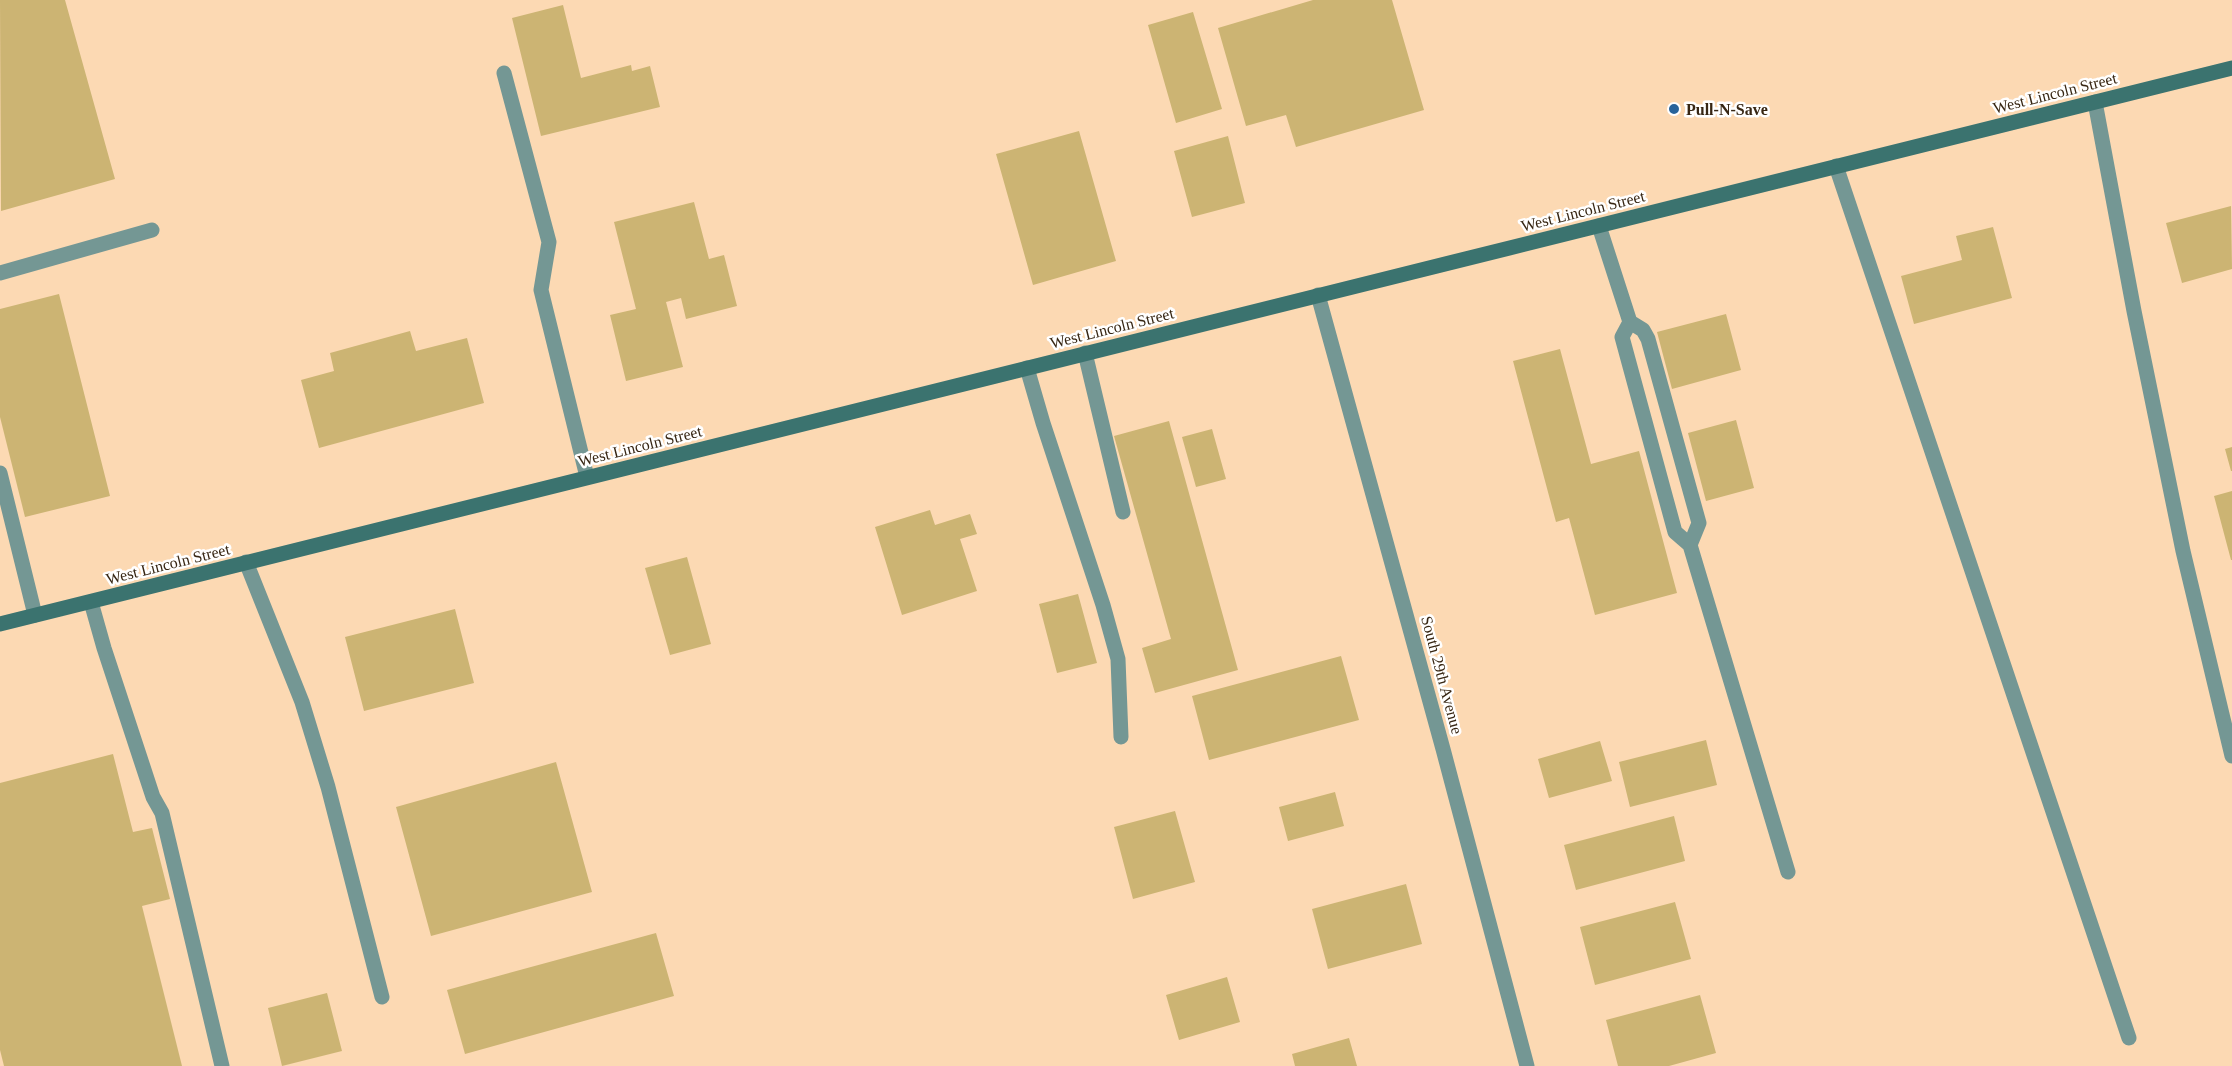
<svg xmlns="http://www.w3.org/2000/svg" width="2232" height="1066" viewBox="0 0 2232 1066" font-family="'Times New Roman',serif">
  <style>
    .building { fill: #ccb473 }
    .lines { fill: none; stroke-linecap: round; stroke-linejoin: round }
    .lane { stroke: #749794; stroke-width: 15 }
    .street { stroke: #749794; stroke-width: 15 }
    .secondary { stroke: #3b736f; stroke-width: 15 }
    .poi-dot { fill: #28639a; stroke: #fff; stroke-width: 2 }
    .labels { text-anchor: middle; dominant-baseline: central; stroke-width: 5; stroke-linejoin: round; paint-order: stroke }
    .street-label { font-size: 16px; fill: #372613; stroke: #fff }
    .poi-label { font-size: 16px; font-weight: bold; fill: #372613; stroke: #fff; text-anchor: start }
  </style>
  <rect width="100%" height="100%" fill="#fcd9b3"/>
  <path class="building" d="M 0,0 L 65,0 L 115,179 L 1,211 Z
    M 1313,0 L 1392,0 L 1424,110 L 1296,147 L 1286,115 L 1246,126 L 1218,28 Z
    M 563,5 L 581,78 L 631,65 L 632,71 L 650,66 L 660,107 L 541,136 L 512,18 Z
    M 1193,12 L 1222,109 L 1176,123 L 1148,25 Z
    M 1079,131 L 1116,261 L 1033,285 L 996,154 Z
    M 1228,136 L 1245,203 L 1192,217 L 1174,151 Z
    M 694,202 L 709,259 L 724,255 L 737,306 L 686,319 L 681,298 L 666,302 L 683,367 L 626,381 L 610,315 L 636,309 L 614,222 Z
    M 2231,206 L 2232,269 L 2182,283 L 2166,223 Z
    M 1993,227 L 2012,298 L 1914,324 L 1901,276 L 1962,260 L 1956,236 Z
    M 59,294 L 110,496 L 25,517 L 0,417 L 0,309 Z
    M 1726,314 L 1741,370 L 1672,389 L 1657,332 Z
    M 410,331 L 416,351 L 467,338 L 484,403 L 319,448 L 301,380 L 334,371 L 330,353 Z
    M 1560,349 L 1591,464 L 1639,451 L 1677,593 L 1595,615 L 1569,518 L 1556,522 L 1513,361 Z
    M 1736,420 L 1754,488 L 1706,501 L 1688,433 Z
    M 1169,421 L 1238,670 L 1155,693 L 1142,648 L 1171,639 L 1114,436 Z
    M 1212,429 L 1226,479 L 1196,487 L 1182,437 Z
    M 2232,447 L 2232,471 L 2231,471 L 2225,449 Z
    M 2232,491 L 2232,560 L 2231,560 L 2214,496 Z
    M 930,510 L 935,525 L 970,514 L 977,534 L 960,539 L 977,591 L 902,615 L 875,527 Z
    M 687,557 L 711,644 L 670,655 L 645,568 Z
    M 1078,594 L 1097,663 L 1057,673 L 1039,604 Z
    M 455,609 L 474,683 L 364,711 L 345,637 Z
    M 1341,656 L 1359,720 L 1209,760 L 1192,696 Z
    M 1706,740 L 1717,785 L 1630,807 L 1619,762 Z
    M 1600,741 L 1612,781 L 1549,798 L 1538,759 Z
    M 113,754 L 133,832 L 152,828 L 170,899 L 142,906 L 182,1066 L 4,1066 L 0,1050 L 0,783 Z
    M 556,762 L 592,892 L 431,936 L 396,807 Z
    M 1335,792 L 1344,826 L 1288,841 L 1279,807 Z
    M 1175,811 L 1195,882 L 1133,899 L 1114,827 Z
    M 1674,816 L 1685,861 L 1576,890 L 1564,845 Z
    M 1406,884 L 1422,944 L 1328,969 L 1312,909 Z
    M 1675,902 L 1691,959 L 1595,985 L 1580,927 Z
    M 656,933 L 674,996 L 465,1054 L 447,990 Z
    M 1227,977 L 1240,1022 L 1179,1040 L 1166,995 Z
    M 327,993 L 342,1051 L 282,1066 L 268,1008 Z
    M 1700,995 L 1716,1053 L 1669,1066 L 1618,1066 L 1606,1020 Z
    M 1349,1038 L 1357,1066 L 1295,1066 L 1292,1054 Z"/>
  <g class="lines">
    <path class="lane" d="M 504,73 L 549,242 L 541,290 L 587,477
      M 2095,102 L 2134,311 L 2183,551 L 2232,756
      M 1836,166 L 2129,1038
      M 1599,226 L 1630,322 L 1643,330 L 1648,339 L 1699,523 L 1690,545 L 1675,532 L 1622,337 L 1630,322
      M 0,273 L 152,230
      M 1085,353 L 1123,512
      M 1027,368 L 1043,423 L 1103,605 L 1118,659 L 1121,737
      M 0,473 L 35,615
      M 1690,545 L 1788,872
      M 246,562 L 302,702 L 328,787 L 382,997
      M 91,602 L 104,648 L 153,797 L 162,813 L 222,1066"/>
    <path class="street" d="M 1318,295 L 1443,749 L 1527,1066"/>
    <path class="secondary" d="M 0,624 L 2232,68"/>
  </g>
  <circle class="poi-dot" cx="1674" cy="109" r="6"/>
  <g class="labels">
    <g class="street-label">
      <text transform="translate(2055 93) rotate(-14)">West Lincoln Street</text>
      <text transform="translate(1583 211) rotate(-14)">West Lincoln Street</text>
      <text transform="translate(1112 328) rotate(-14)">West Lincoln Street</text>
      <text transform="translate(640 446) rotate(-14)">West Lincoln Street</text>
      <text transform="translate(168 564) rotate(-14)">West Lincoln Street</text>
      <text transform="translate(1442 675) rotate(75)">South 29th Avenue</text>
    </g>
    <g class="poi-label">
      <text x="1686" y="109">Pull-N-Save</text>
    </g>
  </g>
</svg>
